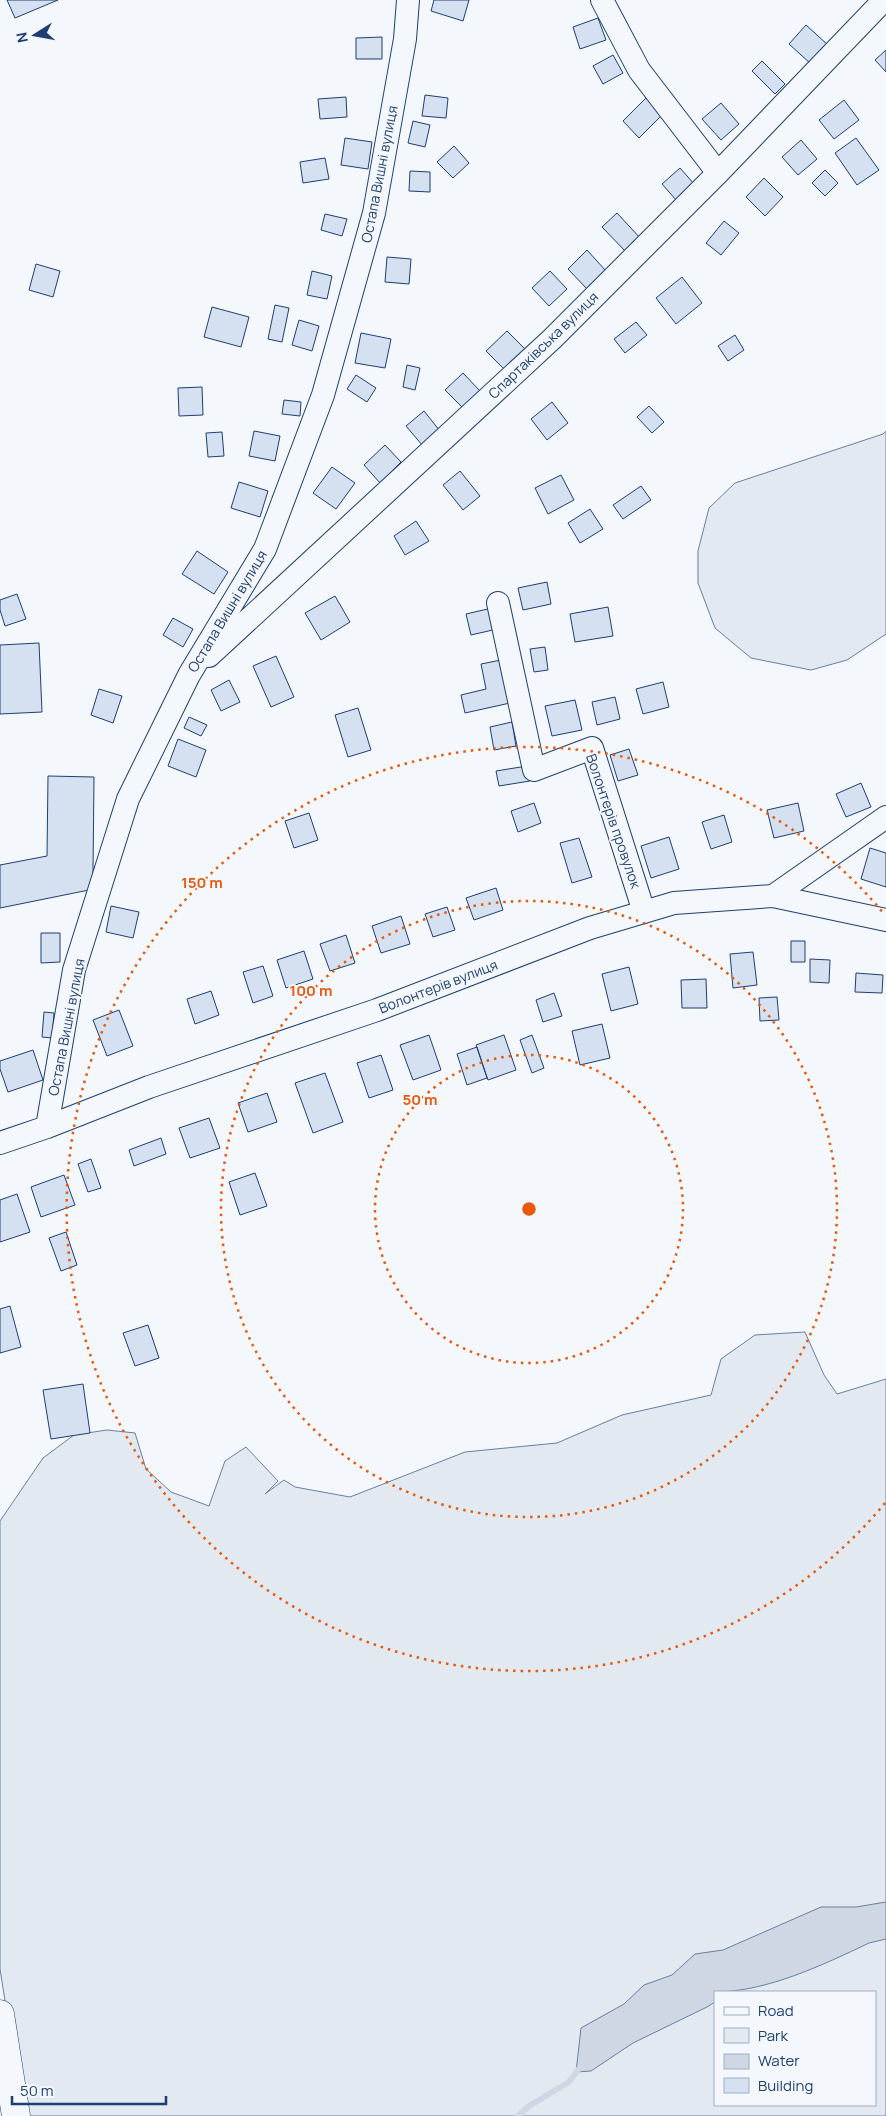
<svg xmlns="http://www.w3.org/2000/svg" width="886" height="2116" viewBox="0 0 886 2116" font-family="Manrope,sans-serif">
  <style>
    .green { fill: #e3e9f0; stroke: #687fa3; fill-rule: evenodd }
    .water { fill: #cfd7e4; stroke: #687fa3 }
    .lines { fill: none; stroke-linecap: round; stroke-linejoin: round }
    .stream { stroke: #cfd7e4; stroke-width: 6 }
    .building { fill: #d5e0f0; stroke: #1d3f73 }
    .minor-casing { stroke: #1d3f73; stroke-width: 24 }
    .major-casing { stroke: #1d3f73; stroke-width: 29 }
    .minor { stroke: #f4f7fb; stroke-width: 22 }
    .major { stroke: #f4f7fb; stroke-width: 28 }
    .ring { fill: none; stroke: #e8590c; stroke-width: 2.5; stroke-dasharray: 2.5 5 }
    .labels { text-anchor: middle; dominant-baseline: central; stroke-width: 4; stroke-linejoin: round; paint-order: stroke }
    .street-label { font-size: 14px; fill: #1d3f73; stroke: #f4f7fb }
    .centre { fill: #e8590c; stroke: #f4f7fb; stroke-width: 2.5 }
    .ring-label { font-size: 15px; text-anchor: middle; font-weight: bold; fill: #e8590c; stroke: #f4f7fb; stroke-width: 4; stroke-linejoin: round; paint-order: stroke }
  </style>
  <rect width="100%" height="100%" fill="#f4f7fb"/>
  <path class="green" d="M 886,431 L 886,634 L 847,660 L 811,670 L 751,658 L 715,628 L 698,583 L 698,551 L 709,508 L 735,483 L 883,434 Z
    M 805,1332 L 824,1375 L 837,1394 L 886,1379 L 886,2116 L 23,2116 L 0,1969 L 0,1521 L 43,1458 L 74,1435 L 107,1430 L 135,1433 L 146,1469 L 171,1492 L 209,1506 L 225,1461 L 246,1447 L 278,1481 L 265,1494 L 284,1480 L 295,1487 L 350,1497 L 465,1452 L 557,1443 L 622,1415 L 711,1395 L 721,1359 L 755,1335 ZM 715,1992 L 875,1992 L 875,2105 L 715,2105 Z"/>
  <path class="water" d="M 886,1902 L 886,1939 L 869,1943 C 823,1965 766,1992 715,1992 L 715,2002 L 707,2007 L 633,2043 L 591,2071 L 576,2072 L 581,2028 L 624,2004 L 644,1985 L 672,1975 L 695,1954 L 723,1950 L 821,1907 L 856,1907 Z"/>
  <g class="lines">
    <path class="stream" d="M 518,2116 L 529,2106 L 569,2082 L 581,2066"/>
  </g>
  <path class="building" d="M 7,0 L 58,0 L 15,18 Z
    M 434,0 L 469,0 L 463,21 L 431,11 Z
    M 598,18 L 606,40 L 580,49 L 573,27 Z
    M 806,25 L 828,45 L 811,64 L 789,44 Z
    M 382,37 L 382,59 L 356,59 L 356,38 Z
    M 886,50 L 886,72 L 875,60 Z
    M 613,55 L 623,73 L 603,84 L 593,66 Z
    M 762,61 L 785,84 L 775,94 L 752,71 Z
    M 425,95 L 448,98 L 446,118 L 422,116 Z
    M 346,97 L 347,117 L 320,119 L 318,99 Z
    M 646,98 L 663,114 L 639,138 L 623,121 Z
    M 844,100 L 859,120 L 834,139 L 819,120 Z
    M 721,103 L 739,124 L 721,140 L 702,119 Z
    M 413,121 L 430,125 L 425,147 L 408,143 Z
    M 345,138 L 372,142 L 368,169 L 341,165 Z
    M 856,138 L 879,170 L 857,185 L 835,153 Z
    M 801,140 L 817,159 L 798,175 L 782,157 Z
    M 454,146 L 469,163 L 453,178 L 437,162 Z
    M 325,158 L 329,179 L 303,183 L 300,162 Z
    M 680,168 L 695,185 L 677,201 L 662,184 Z
    M 825,170 L 838,183 L 825,196 L 812,183 Z
    M 410,171 L 430,172 L 430,192 L 409,191 Z
    M 764,178 L 783,197 L 765,216 L 746,197 Z
    M 617,213 L 642,240 L 627,253 L 602,227 Z
    M 325,214 L 347,219 L 342,236 L 321,230 Z
    M 724,221 L 739,233 L 721,255 L 706,243 Z
    M 587,250 L 606,271 L 587,289 L 568,269 Z
    M 387,257 L 411,259 L 409,284 L 385,282 Z
    M 36,264 L 60,271 L 53,297 L 29,290 Z
    M 312,271 L 332,276 L 327,299 L 307,295 Z
    M 550,271 L 567,289 L 549,306 L 532,288 Z
    M 682,277 L 702,303 L 676,324 L 656,298 Z
    M 275,305 L 289,308 L 282,342 L 268,339 Z
    M 212,307 L 249,317 L 241,347 L 204,337 Z
    M 299,320 L 319,326 L 312,351 L 292,345 Z
    M 636,322 L 647,335 L 625,353 L 614,339 Z
    M 507,331 L 526,350 L 505,370 L 486,351 Z
    M 361,333 L 391,339 L 385,368 L 355,363 Z
    M 735,335 L 744,350 L 728,361 L 718,346 Z
    M 407,365 L 420,368 L 415,390 L 403,387 Z
    M 463,373 L 480,391 L 463,408 L 445,390 Z
    M 356,375 L 376,388 L 367,402 L 347,389 Z
    M 202,387 L 203,415 L 179,416 L 178,388 Z
    M 284,400 L 301,402 L 300,416 L 282,414 Z
    M 552,402 L 568,423 L 547,440 L 531,419 Z
    M 649,406 L 664,422 L 652,433 L 637,417 Z
    M 424,411 L 440,431 L 423,446 L 406,426 Z
    M 254,431 L 280,436 L 275,461 L 249,456 Z
    M 222,432 L 224,456 L 208,457 L 206,433 Z
    M 385,445 L 401,462 L 380,483 L 364,465 Z
    M 332,467 L 355,483 L 336,509 L 313,493 Z
    M 460,471 L 480,496 L 463,510 L 443,485 Z
    M 561,475 L 574,500 L 548,514 L 535,488 Z
    M 239,482 L 268,491 L 260,517 L 231,508 Z
    M 641,486 L 651,500 L 623,519 L 613,505 Z
    M 590,509 L 603,529 L 580,543 L 568,523 Z
    M 416,521 L 429,541 L 405,555 L 394,536 Z
    M 197,551 L 228,572 L 214,594 L 182,574 Z
    M 547,582 L 551,604 L 523,610 L 518,588 Z
    M 17,594 L 26,619 L 5,626 L 0,610 L 0,600 Z
    M 335,596 L 350,622 L 321,640 L 305,613 Z
    M 608,607 L 613,636 L 575,642 L 570,614 Z
    M 492,608 L 497,629 L 471,635 L 466,614 Z
    M 173,618 L 193,629 L 183,647 L 163,635 Z
    M 39,643 L 42,712 L 0,714 L 0,645 Z
    M 545,647 L 548,670 L 534,672 L 530,649 Z
    M 276,656 L 294,697 L 271,707 L 253,666 Z
    M 501,660 L 510,703 L 465,713 L 461,695 L 486,689 L 481,664 Z
    M 229,680 L 240,702 L 221,711 L 211,690 Z
    M 663,682 L 669,707 L 643,714 L 636,689 Z
    M 99,689 L 122,696 L 113,723 L 91,715 Z
    M 615,697 L 620,719 L 597,725 L 592,702 Z
    M 575,700 L 582,730 L 552,736 L 545,706 Z
    M 358,708 L 371,750 L 348,757 L 335,715 Z
    M 189,717 L 207,725 L 201,736 L 184,728 Z
    M 512,722 L 516,746 L 494,750 L 490,727 Z
    M 178,739 L 206,750 L 196,777 L 168,766 Z
    M 629,749 L 638,775 L 618,781 L 610,755 Z
    M 527,766 L 530,781 L 499,786 L 496,771 Z
    M 48,776 L 94,777 L 93,873 L 89,890 L 0,908 L 0,865 L 47,856 Z
    M 861,783 L 871,807 L 846,817 L 836,794 Z
    M 534,803 L 541,823 L 518,832 L 511,811 Z
    M 798,803 L 804,831 L 774,838 L 767,810 Z
    M 309,813 L 318,840 L 294,848 L 285,821 Z
    M 724,815 L 732,842 L 711,849 L 702,822 Z
    M 669,837 L 679,869 L 651,878 L 641,846 Z
    M 579,838 L 592,877 L 572,883 L 560,843 Z
    M 870,848 L 886,853 L 886,887 L 861,879 Z
    M 496,888 L 503,910 L 474,920 L 466,898 Z
    M 111,906 L 139,912 L 133,938 L 106,932 Z
    M 447,907 L 455,930 L 433,937 L 425,914 Z
    M 401,916 L 410,944 L 381,953 L 372,926 Z
    M 41,933 L 60,933 L 60,962 L 41,963 Z
    M 346,935 L 355,963 L 330,971 L 320,944 Z
    M 791,941 L 805,941 L 805,962 L 791,962 Z
    M 304,951 L 313,979 L 286,988 L 277,960 Z
    M 753,952 L 757,985 L 733,988 L 730,954 Z
    M 810,959 L 830,960 L 829,983 L 810,982 Z
    M 263,966 L 273,996 L 253,1003 L 243,972 Z
    M 629,967 L 638,1004 L 611,1011 L 602,974 Z
    M 856,973 L 883,975 L 882,993 L 855,992 Z
    M 706,979 L 707,1008 L 682,1008 L 681,980 Z
    M 211,991 L 219,1015 L 195,1024 L 187,999 Z
    M 554,993 L 562,1016 L 543,1022 L 536,1000 Z
    M 777,997 L 779,1020 L 760,1021 L 759,998 Z
    M 119,1010 L 133,1046 L 107,1056 L 93,1020 Z
    M 44,1012 L 54,1013 L 52,1038 L 42,1037 Z
    M 602,1024 L 610,1058 L 580,1065 L 572,1031 Z
    M 429,1035 L 441,1070 L 413,1080 L 400,1045 Z
    M 504,1035 L 516,1070 L 488,1080 L 476,1045 Z
    M 532,1035 L 544,1068 L 532,1073 L 520,1040 Z
    M 477,1047 L 487,1078 L 467,1085 L 457,1054 Z
    M 33,1050 L 43,1080 L 8,1092 L 0,1069 L 0,1061 Z
    M 381,1055 L 393,1090 L 369,1098 L 357,1063 Z
    M 325,1073 L 343,1122 L 313,1133 L 295,1083 Z
    M 267,1093 L 277,1122 L 248,1132 L 238,1103 Z
    M 209,1118 L 220,1148 L 190,1158 L 179,1128 Z
    M 161,1138 L 166,1154 L 134,1166 L 129,1150 Z
    M 91,1159 L 101,1188 L 88,1192 L 78,1164 Z
    M 255,1173 L 267,1206 L 240,1215 L 229,1182 Z
    M 64,1175 L 75,1205 L 41,1217 L 31,1187 Z
    M 17,1194 L 30,1232 L 0,1242 L 0,1200 Z
    M 66,1232 L 77,1265 L 61,1271 L 49,1238 Z
    M 10,1306 L 21,1347 L 0,1353 L 0,1309 Z
    M 148,1325 L 159,1358 L 135,1366 L 123,1333 Z
    M 83,1384 L 90,1433 L 51,1439 L 43,1390 Z"/>
  <g class="lines">
    <g class="minor-casing">
      <path id="minor" d="M 602,0 L 639,70 L 718,173
        M 498,603 L 534,770 L 592,748 L 644,912
        M 209,656 L 552,339 L 718,173 L 884,0
        M 773,896 L 886,817
        M 47,1127 L 74,970 L 128,799 L 189,675 L 265,549 L 323,395 L 374,213 L 405,39 L 408,0
        M 0,1143 L 47,1127 L 149,1087 L 377,1010 L 590,928 L 674,903 L 773,896 L 886,920"/>
    </g>
    <g class="major-casing">
      <path id="major" d="M 0,2014 L 16,2116"/>
    </g>
    <use href="#minor" class="minor"/>
    <use href="#major" class="major"/>
  </g>
  <g class="ring">
    <circle cx="529" cy="1209" r="154"/>
    <circle cx="529" cy="1209" r="308"/>
    <path d="M885 1503A462 462 0 1 1 885 915"/>
  </g>
  <g class="labels">
    <g class="street-label">
      <text transform="translate(379 174) rotate(-79)">Остапа Вишні вулиця</text>
      <text transform="translate(543 345) rotate(-44)">Спартаківська вулиця</text>
      <text transform="translate(227 611) rotate(-59)">Остапа Вишні вулиця</text>
      <text transform="translate(614 821) rotate(71)">Волонтерів провулок</text>
      <text transform="translate(438 986) rotate(-21)">Волонтерів вулиця</text>
      <text transform="translate(66 1027) rotate(-79)">Остапа Вишні вулиця</text>
    </g>
  </g>
  <circle cx="529" cy="1209" r="8" class="centre"/>
  <g class="ring-label">
    <text x="202" y="888">150 m</text>
    <text x="311" y="996">100 m</text>
    <text x="420" y="1105">50 m</text>
  </g>
  <rect x="714" y="1991" width="162" height="115" fill="#f4f7fb" stroke="#9eadc5"/>
  <rect x="724" y="2007" width="25" height="8" fill="#f4f7fb" stroke="#9eadc5"/>
  <text x="758" y="2016" font-size="15" fill="#1d3f73">Road</text>
  <rect x="724" y="2028" width="25" height="15" fill="#e3e9f0" stroke="#9eadc5"/>
  <text x="758" y="2041" font-size="15" fill="#1d3f73">Park</text>
  <rect x="724" y="2054" width="25" height="15" fill="#cfd7e4" stroke="#9eadc5"/>
  <text x="758" y="2066" font-size="15" fill="#1d3f73">Water</text>
  <rect x="724" y="2078" width="25" height="15" fill="#d5e0f0" stroke="#9eadc5"/>
  <text x="758" y="2091" font-size="15" fill="#1d3f73">Building</text>
  <g transform="translate(35 35) rotate(259)" stroke="#f4f7fb" stroke-width="4" paint-order="stroke">
  <path d="M0-4L9 19L0 12L-9 19Z" fill="#1d3f73"/>
  <text y="-8" font-size="14" font-weight="bold" text-anchor="middle" fill="#1d3f73">N</text>
  </g>
  <path d="M12 2096v8h154v-8" fill="none" stroke="#1d3f73" stroke-width="2.5"/>
  <text x="20" y="2096" font-size="15" fill="#1d3f73" stroke="#f4f7fb" stroke-width="4" paint-order="stroke">50 m</text>
</svg>
